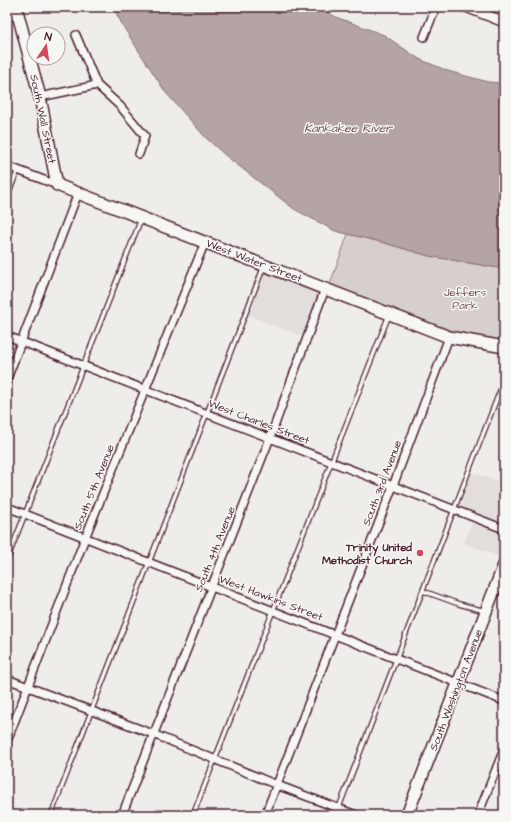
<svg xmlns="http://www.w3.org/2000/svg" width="511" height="822" viewBox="0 0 511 822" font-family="'Architects Daughter',sans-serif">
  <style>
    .built { fill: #e3dedc }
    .green { fill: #d7cfce; stroke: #90777c }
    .water { fill: #b4a4a5; stroke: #8a6f74 }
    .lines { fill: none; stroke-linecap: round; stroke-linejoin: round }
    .service-casing { stroke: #4a1f2b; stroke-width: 6 }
    .minor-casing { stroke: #4a1f2b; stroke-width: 10 }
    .tertiary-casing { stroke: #4a1f2b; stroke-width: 12 }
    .secondary-casing { stroke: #4a1f2b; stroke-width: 14 }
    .service { stroke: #f6f6f2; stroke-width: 3.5 }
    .minor { stroke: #f6f6f2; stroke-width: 7 }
    .tertiary { stroke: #f6f6f2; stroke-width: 9 }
    .secondary { stroke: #f6f6f2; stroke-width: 11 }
    .poi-dot { fill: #d1495b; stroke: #f6f6f2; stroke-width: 1.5 }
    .labels { text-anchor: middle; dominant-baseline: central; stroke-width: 3; stroke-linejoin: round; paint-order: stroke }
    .street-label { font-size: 11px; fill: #4a1f2b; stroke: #f6f6f2 }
    .park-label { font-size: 11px; fill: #6d4b54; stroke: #f6f6f2 }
    .poi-label { font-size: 11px; font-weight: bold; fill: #4a1f2b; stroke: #f6f6f2; text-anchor: end }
    .water-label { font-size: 12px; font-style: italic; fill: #6f4e56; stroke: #f6f6f2 }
  </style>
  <rect width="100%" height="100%" fill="#efedea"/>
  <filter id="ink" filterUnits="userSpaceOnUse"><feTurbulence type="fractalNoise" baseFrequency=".025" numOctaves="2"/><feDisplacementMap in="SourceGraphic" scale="8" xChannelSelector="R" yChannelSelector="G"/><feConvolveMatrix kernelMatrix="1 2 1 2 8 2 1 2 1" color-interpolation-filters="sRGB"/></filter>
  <g filter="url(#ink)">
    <path class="built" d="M 259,268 L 318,292 L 319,297 L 303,337 L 242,313 Z
      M 467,470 L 504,484 L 504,525 L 454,505 Z
      M 472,522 L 504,534 L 504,546 L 500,557 L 464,543 Z"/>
    <path class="green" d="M 348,234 L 381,242 L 429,256 L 504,269 L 504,341 L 455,332 L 330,284 Z"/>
    <path class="water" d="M 113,7 L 317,7 L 336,17 L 384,35 L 419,59 L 448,71 L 488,82 L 504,83 L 504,269 L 429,256 L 381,242 L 335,231 L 294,209 L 226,156 L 206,138 L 166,93 L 124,28 Z"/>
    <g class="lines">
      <g class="service-casing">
        <path id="service" d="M 7,197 L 18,170
          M 7,560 L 141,219
          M 423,591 L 459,604 L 485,611
          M 51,815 L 264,266
          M 193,815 L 389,315
          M 336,815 L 504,380"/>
      </g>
      <g class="minor-casing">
        <path id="minor" d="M 76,35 L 97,85 L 120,106 L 145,136 L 139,154
          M 424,37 L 436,7
          M 40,97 L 97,85
          M 7,166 L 57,185
          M 7,336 L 504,529
          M 7,379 L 78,193
          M 7,507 L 504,701
          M 7,679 L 153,734 L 277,785 L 356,815
          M 7,741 L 85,538 L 205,242
          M 122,815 L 270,438 L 325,289
          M 265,815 L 393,486 L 449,337
          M 478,815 L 504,749"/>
      </g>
      <g class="tertiary-casing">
        <path id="tertiary" d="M 466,7 L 504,22
          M 7,14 L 18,16"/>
      </g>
      <g class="secondary-casing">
        <path id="secondary" d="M 16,7 L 40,97 L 57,185 L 449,337 L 504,347
          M 407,815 L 504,565"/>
      </g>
      <use href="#service" class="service"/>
      <use href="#minor" class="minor"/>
      <use href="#tertiary" class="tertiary"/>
      <use href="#secondary" class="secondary"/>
    </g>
  </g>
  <circle class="poi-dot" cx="420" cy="553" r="4"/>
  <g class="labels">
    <g class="street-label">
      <text transform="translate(43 119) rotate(78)">South Wall Street</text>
      <text transform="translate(254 261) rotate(21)">West Water Street</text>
      <text transform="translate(259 422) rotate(21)">West Charles Street</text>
      <text transform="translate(382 483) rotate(-69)">South 3rd Avenue</text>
      <text transform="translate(94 487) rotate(-68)">South 5th Avenue</text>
      <text transform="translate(215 549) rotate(-68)">South 4th Avenue</text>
      <text transform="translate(271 598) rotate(21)">West Hawkins Street</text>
      <text transform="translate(456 690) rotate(-69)">South Washington Avenue</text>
    </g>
    <g class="park-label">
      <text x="465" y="292">Jeffers<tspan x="465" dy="13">Park</tspan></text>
    </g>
    <g class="poi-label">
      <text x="412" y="547">Trinity United<tspan x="412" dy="13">Methodist Church</tspan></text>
    </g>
    <g class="water-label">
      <text x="348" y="128">Kankakee River</text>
    </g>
  </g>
  <rect width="511" height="822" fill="none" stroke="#f6f6f2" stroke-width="24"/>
  <rect x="12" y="12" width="487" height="798" fill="none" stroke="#4a1f2b" stroke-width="1.5" filter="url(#ink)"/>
  <g transform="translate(46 46) rotate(13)"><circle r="19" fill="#f6f6f2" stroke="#b1a0a2"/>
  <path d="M0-3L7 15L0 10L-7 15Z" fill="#d1495b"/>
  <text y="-6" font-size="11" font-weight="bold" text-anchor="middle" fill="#4a1f2b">N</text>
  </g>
</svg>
